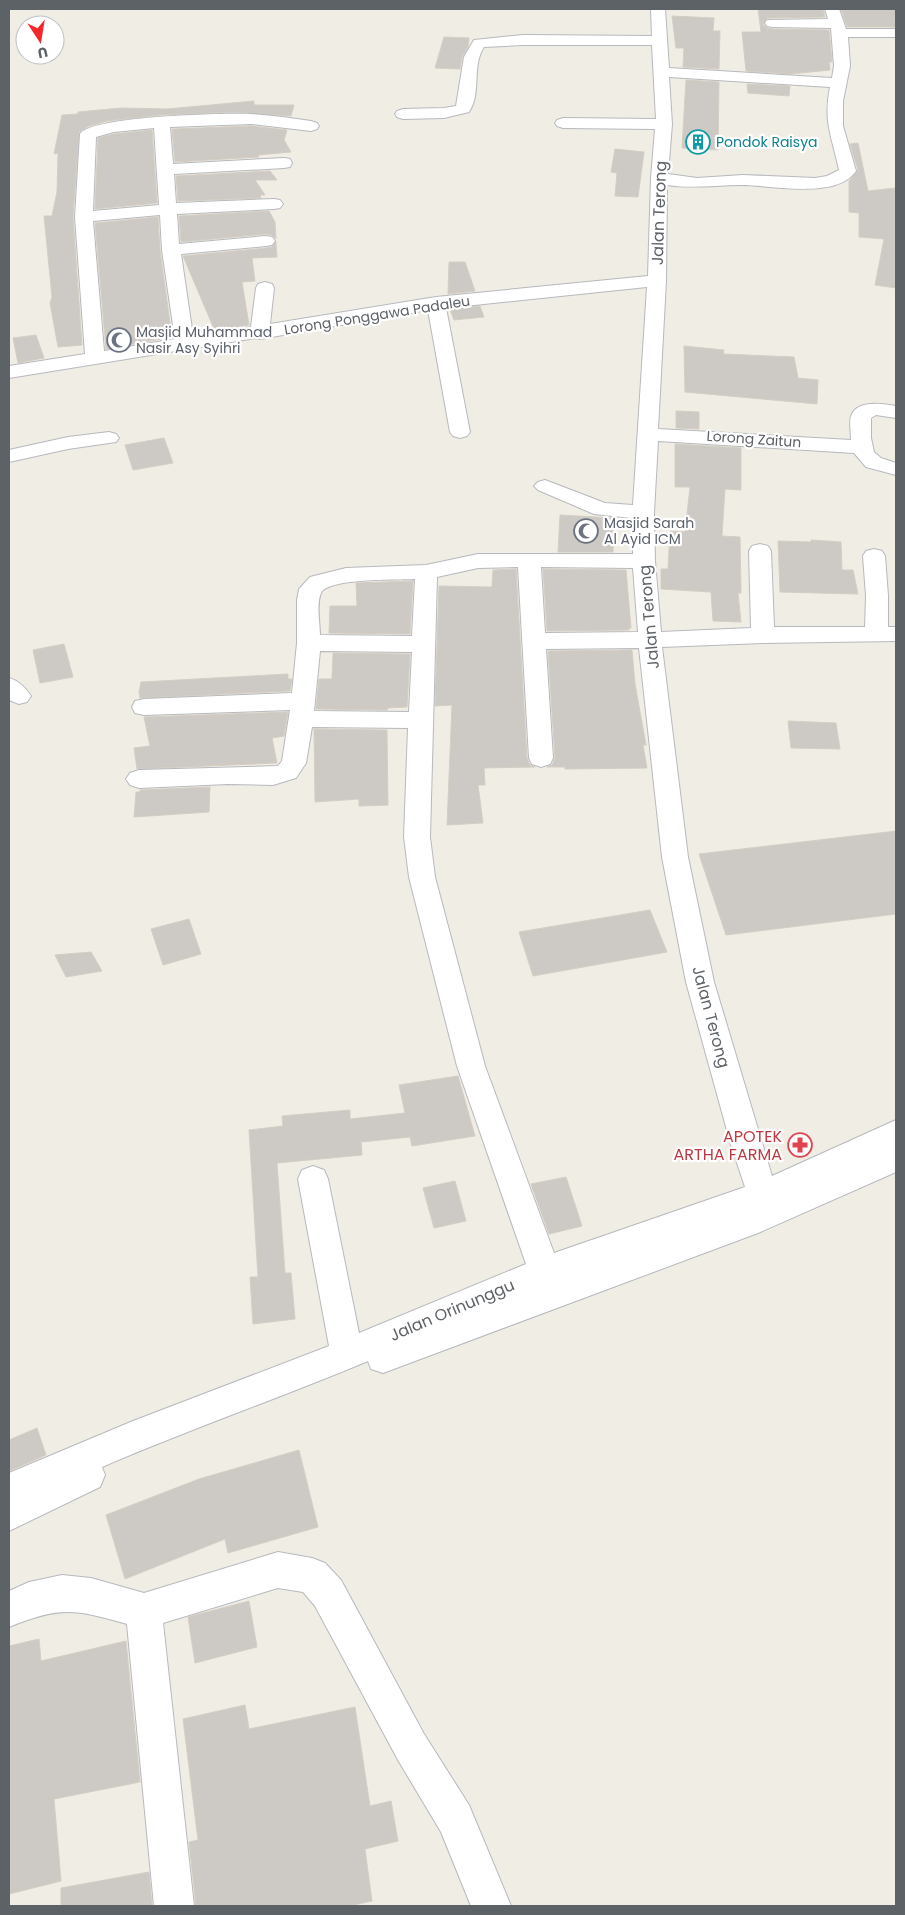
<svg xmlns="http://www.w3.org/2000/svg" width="905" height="1915" viewBox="0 0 905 1915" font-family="Poppins,sans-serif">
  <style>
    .building { fill: #cdc9c4; stroke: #d5cec3 }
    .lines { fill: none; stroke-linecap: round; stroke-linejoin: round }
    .minor-casing { stroke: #b6b9bd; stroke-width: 2 }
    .minor { fill: #fff; fill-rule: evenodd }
    .labels { text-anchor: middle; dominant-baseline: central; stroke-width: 4.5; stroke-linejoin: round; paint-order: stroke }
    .far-culture-label { font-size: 14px; fill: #0d838f; stroke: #fff; text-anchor: start }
    .far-street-label { font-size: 14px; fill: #5d6267; stroke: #fff }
    .far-worship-label { font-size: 14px; fill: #5b616d; stroke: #fff; text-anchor: start }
    .street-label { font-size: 16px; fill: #5d6267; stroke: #fff }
    .health-label { font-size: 16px; fill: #be3a42; stroke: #fff; text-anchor: end }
  </style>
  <rect width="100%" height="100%" fill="#f0ede5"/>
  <path class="building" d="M 758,9 L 823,9 L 825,17 L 767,18 L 763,24 L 767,28 L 772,29 L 829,30 L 832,62 L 829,62 L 830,70 L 791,74 L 746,71 L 742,32 L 761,32 Z
    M 841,9 L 896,9 L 896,27 L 847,27 Z
    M 672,16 L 714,18 L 713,31 L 720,31 L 719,69 L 683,67 L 684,48 L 676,48 Z
    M 444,37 L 469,38 L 468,47 L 462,57 L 460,69 L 435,68 Z
    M 686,80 L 719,82 L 718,150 L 682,148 Z
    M 747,84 L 790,86 L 789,96 L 748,93 Z
    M 254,101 L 254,105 L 294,105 L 291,116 L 236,112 L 160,115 L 107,121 L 89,126 L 79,132 L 73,217 L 82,345 L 58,347 L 50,303 L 52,297 L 44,216 L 52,216 L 57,192 L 58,153 L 54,154 L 62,115 L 78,114 L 78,112 L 121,108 L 167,109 Z
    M 251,126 L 287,130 L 284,140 L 291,152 L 258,155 L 259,157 L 175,162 L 172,129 Z
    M 152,130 L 157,203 L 95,209 L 98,138 L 114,134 Z
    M 858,143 L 868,191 L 896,188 L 896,288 L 875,285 L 884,239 L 859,237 L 859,213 L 849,212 L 849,181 L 858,170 L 850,144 Z
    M 615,149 L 644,152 L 638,197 L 615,196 L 617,173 L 611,172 Z
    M 270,171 L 277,180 L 255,180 L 265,195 L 260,195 L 261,198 L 178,201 L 176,176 Z
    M 269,211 L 275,222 L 276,239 L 272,235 L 266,234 L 181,242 L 179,216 Z
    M 158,217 L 160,250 L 172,337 L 106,349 L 95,223 Z
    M 276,242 L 277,257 L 252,258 L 255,281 L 242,282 L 249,325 L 215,331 L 183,256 L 266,248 L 272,247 Z
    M 449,262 L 465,262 L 475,291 L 448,294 Z
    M 480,306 L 484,317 L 454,320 L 450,309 Z
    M 36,335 L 44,358 L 18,363 L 13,338 Z
    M 684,346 L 724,350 L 723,354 L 794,357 L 798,378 L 818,380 L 817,404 L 685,392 Z
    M 676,411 L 699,412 L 699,429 L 676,428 Z
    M 164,438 L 173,463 L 133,470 L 125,445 Z
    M 675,444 L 741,448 L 741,490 L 725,489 L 722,536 L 740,537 L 741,593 L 738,593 L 741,622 L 713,621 L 711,592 L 661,589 L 661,569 L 668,569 L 670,531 L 685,532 L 690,487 L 675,487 Z
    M 560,515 L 614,518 L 613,552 L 558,552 Z
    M 811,540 L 841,542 L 842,570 L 853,570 L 858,594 L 780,592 L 778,541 L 811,542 Z
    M 516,569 L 527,758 L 530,765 L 535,767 L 484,768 L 485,785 L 478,785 L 483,823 L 447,825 L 452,705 L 435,706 L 439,586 L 492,587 L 493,570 Z
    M 543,569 L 626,570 L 631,628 L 629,628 L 629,630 L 547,631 Z
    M 413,581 L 410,634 L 329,633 L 330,606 L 357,606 L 356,583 Z
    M 64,644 L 73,677 L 40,683 L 33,650 Z
    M 632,650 L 635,684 L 646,745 L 643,745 L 647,768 L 565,769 L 565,767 L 547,767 L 552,765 L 555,758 L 548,651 Z
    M 333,653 L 410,654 L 407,707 L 388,708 L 387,710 L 316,709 L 319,679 L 332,679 Z
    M 288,674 L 288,679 L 292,679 L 290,691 L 140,698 L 139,692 L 141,682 Z
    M 288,712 L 284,736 L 272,738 L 277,763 L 137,769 L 134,748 L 150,746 L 144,717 Z
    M 788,721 L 836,723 L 840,749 L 791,748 Z
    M 314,729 L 387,730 L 388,805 L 359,806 L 359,799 L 315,802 Z
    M 210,787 L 209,812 L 134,817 L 136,792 L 140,792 L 140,790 Z
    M 896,831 L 896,914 L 726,935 L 699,854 Z
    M 650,910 L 667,952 L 533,976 L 519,932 Z
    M 189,919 L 201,954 L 163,965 L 151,929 Z
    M 91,952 L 102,971 L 66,977 L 55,955 Z
    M 458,1076 L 475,1136 L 412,1146 L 410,1137 L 361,1142 L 362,1155 L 277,1163 L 285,1273 L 291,1273 L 295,1319 L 253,1324 L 250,1277 L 258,1277 L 249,1130 L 283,1126 L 282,1116 L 350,1110 L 350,1119 L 405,1113 L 399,1085 Z
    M 566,1177 L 582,1226 L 549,1234 L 531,1184 Z
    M 455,1181 L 466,1221 L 434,1228 L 423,1188 Z
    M 37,1428 L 46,1455 L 9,1471 L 9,1440 Z
    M 299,1450 L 318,1527 L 228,1553 L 225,1539 L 125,1579 L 106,1515 L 199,1479 Z
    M 249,1601 L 257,1647 L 195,1663 L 188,1617 Z
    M 39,1639 L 41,1661 L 126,1641 L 140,1782 L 54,1799 L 61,1881 L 9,1894 L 9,1646 Z
    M 245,1705 L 249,1729 L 355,1707 L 370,1806 L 391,1801 L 398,1841 L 365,1849 L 372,1901 L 349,1906 L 196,1906 L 189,1842 L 198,1840 L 183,1719 Z
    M 149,1872 L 152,1906 L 61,1906 L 61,1888 Z"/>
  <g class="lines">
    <g class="minor-casing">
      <path id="minor" d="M 651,9 L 665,9 L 669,68 L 832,78 L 834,66 L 831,28 L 772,27 L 767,26 L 765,23 L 767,20 L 828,19 L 825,9 L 839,9 L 846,29 L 896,29 L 896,37 L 848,37 L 850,66 L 843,101 L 843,126 L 856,171 C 836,200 772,185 741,185 C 716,185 693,189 667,185 L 666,281 L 658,429 L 851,440 C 851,433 849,422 851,416 C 857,399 884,404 896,406 L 896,418 L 876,415 L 871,418 L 871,438 L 874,452 L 881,458 L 896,463 L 896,475 L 866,467 L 854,453 L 658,441 L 654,512 L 655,561 L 661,632 L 751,628 L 749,551 L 752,546 L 760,544 L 768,546 L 771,551 L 774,627 L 865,627 L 866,596 L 863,556 L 866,551 L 874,549 L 882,551 L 885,556 L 888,596 L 888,627 L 896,627 L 896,641 L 763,643 L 662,647 L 688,857 L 714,982 L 772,1176 L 896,1120 L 896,1172 L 758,1233 L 383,1373 L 371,1369 L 368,1361 C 280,1398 190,1429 102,1467 L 105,1475 L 100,1487 L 9,1531 L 9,1473 L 133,1421 L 329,1346 L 298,1179 L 302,1170 L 313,1166 L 324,1170 L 328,1179 L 359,1333 L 526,1264 L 457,1066 L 409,877 L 404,837 L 408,728 L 312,727 L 306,763 L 296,778 L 273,785 L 228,784 L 139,788 L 130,785 L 126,779 L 130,773 L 139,770 L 278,766 L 282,761 L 290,710 L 144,715 L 135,713 L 132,707 L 135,701 L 144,699 L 292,693 L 297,643 L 297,600 L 299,589 L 310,577 L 346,568 L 426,565 L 478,554 L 633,554 L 632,518 L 594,514 L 538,490 L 534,486 L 538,482 L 545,480 L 605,503 L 633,505 L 647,287 L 446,308 L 470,432 L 467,436 L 460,438 L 453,436 L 450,432 L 428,310 L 260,339 L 256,338 L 9,378 L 9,366 L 85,354 L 75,217 L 80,134 C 92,116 224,113 250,114 C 270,115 291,118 311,121 L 317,123 L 319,126 L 317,129 L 311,131 L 251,124 L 170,127 L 173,164 L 284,158 L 290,159 L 292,163 L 290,167 L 284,168 L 174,174 L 176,203 L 274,199 L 280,200 L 283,204 L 280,208 L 274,209 L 177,214 L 179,244 L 266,236 L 272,237 L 275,241 L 272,245 L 266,246 L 181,254 L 193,336 L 251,327 L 256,288 L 258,284 L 265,282 L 272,284 L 274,288 L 270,324 L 436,297 L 648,276 L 651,178 L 655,129 L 563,128 L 557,126 L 555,123 L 557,120 L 563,118 L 656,119 L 652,45 L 523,45 L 484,47 C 471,67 482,93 469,112 L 444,118 L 403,119 L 397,117 L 395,114 L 397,111 L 403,109 L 444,108 L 456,106 L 464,57 L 474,40 L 523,35 L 652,36 ZM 669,77 L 830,87 C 823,122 832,137 839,170 L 827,176 L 815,178 L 743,175 L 697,178 L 668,174 L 672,124 ZM 154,128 L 159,205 L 93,211 L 96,137 L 114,132 ZM 160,215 L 162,250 L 175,339 L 104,351 L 93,221 ZM 518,567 L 529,758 L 532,764 L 541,767 L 550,764 L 553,758 L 546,649 L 639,648 L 662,857 L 686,982 L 731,1145 L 745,1187 L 554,1253 L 485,1066 L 435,877 L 430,837 L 437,577 L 478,568 ZM 541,567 L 633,568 L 638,632 L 545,633 ZM 415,579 L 412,636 L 320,635 C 320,623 316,604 321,593 C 327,578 398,580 415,579 ZM 320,651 L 412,652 L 409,712 L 314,711 Z
        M 109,432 L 116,434 L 119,438 L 116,442 L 68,449 L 9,462 L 9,450 L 68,437 Z
        M 9,678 C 19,681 25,687 31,696 L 27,702 L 19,704 L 9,700 Z
        M 278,1552 L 312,1558 L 325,1563 L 341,1580 L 424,1734 L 469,1805 L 511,1906 L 471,1906 L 441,1832 L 398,1760 L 315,1606 L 303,1592 L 278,1588 L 163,1623 L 194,1906 L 154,1906 L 127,1624 C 75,1609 60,1606 9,1627 L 9,1591 L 29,1582 L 62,1575 L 91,1578 L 144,1593 Z"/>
    </g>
    <use href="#minor" class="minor"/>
  </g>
  <defs>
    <g id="building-ring" transform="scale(1.25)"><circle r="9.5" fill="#fff" stroke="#0f9aa8" stroke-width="1.5"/><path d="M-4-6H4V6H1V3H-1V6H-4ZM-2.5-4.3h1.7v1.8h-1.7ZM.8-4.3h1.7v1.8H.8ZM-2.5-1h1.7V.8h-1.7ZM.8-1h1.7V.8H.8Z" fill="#0f9aa8"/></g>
    <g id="mosque-ring" transform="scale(1.25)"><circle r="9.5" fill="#fff" stroke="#6b7280" stroke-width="1.5"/><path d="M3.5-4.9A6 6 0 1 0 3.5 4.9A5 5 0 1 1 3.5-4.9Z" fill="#6b7280"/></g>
    <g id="pharmacy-ring" transform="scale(1.25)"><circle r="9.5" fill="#fff" stroke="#e0444e" stroke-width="1.5"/><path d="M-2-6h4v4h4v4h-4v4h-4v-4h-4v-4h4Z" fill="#e0444e"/></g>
  </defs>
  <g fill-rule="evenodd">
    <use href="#building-ring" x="698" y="142"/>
    <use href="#mosque-ring" x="119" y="340"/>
    <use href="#mosque-ring" x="586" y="531"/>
    <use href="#pharmacy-ring" x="800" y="1145"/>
  </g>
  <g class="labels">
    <g class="far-culture-label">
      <text x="716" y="142">Pondok Raisya</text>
    </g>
    <g class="far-street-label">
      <text transform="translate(377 315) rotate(-9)">Lorong Ponggawa Padaleu</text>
      <text transform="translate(754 439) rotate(4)">Lorong Zaitun</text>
    </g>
    <g class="far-worship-label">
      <text x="136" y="332">Masjid Muhammad<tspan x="136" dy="16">Nasir Asy Syihri</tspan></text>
      <text x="604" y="523">Masjid Sarah<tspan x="604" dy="16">Al Ayid ICM</tspan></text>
    </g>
    <g class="street-label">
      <text transform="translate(659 213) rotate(-88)">Jalan Terong</text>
      <text transform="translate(649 617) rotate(-95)">Jalan Terong</text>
      <text transform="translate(711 1017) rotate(75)">Jalan Terong</text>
      <text transform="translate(452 1310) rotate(-23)">Jalan Orinunggu</text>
    </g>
    <g class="health-label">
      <text x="782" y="1136">APOTEK<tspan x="782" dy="18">ARTHA FARMA</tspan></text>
    </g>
  </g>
  <rect width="905" height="1915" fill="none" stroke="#5d6267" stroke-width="20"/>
  <g transform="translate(40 40) rotate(168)"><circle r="24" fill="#ffffff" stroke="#bec0c2"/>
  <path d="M0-4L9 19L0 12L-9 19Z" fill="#f4272b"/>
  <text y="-8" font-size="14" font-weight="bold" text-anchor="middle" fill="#5d6267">U</text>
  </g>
</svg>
